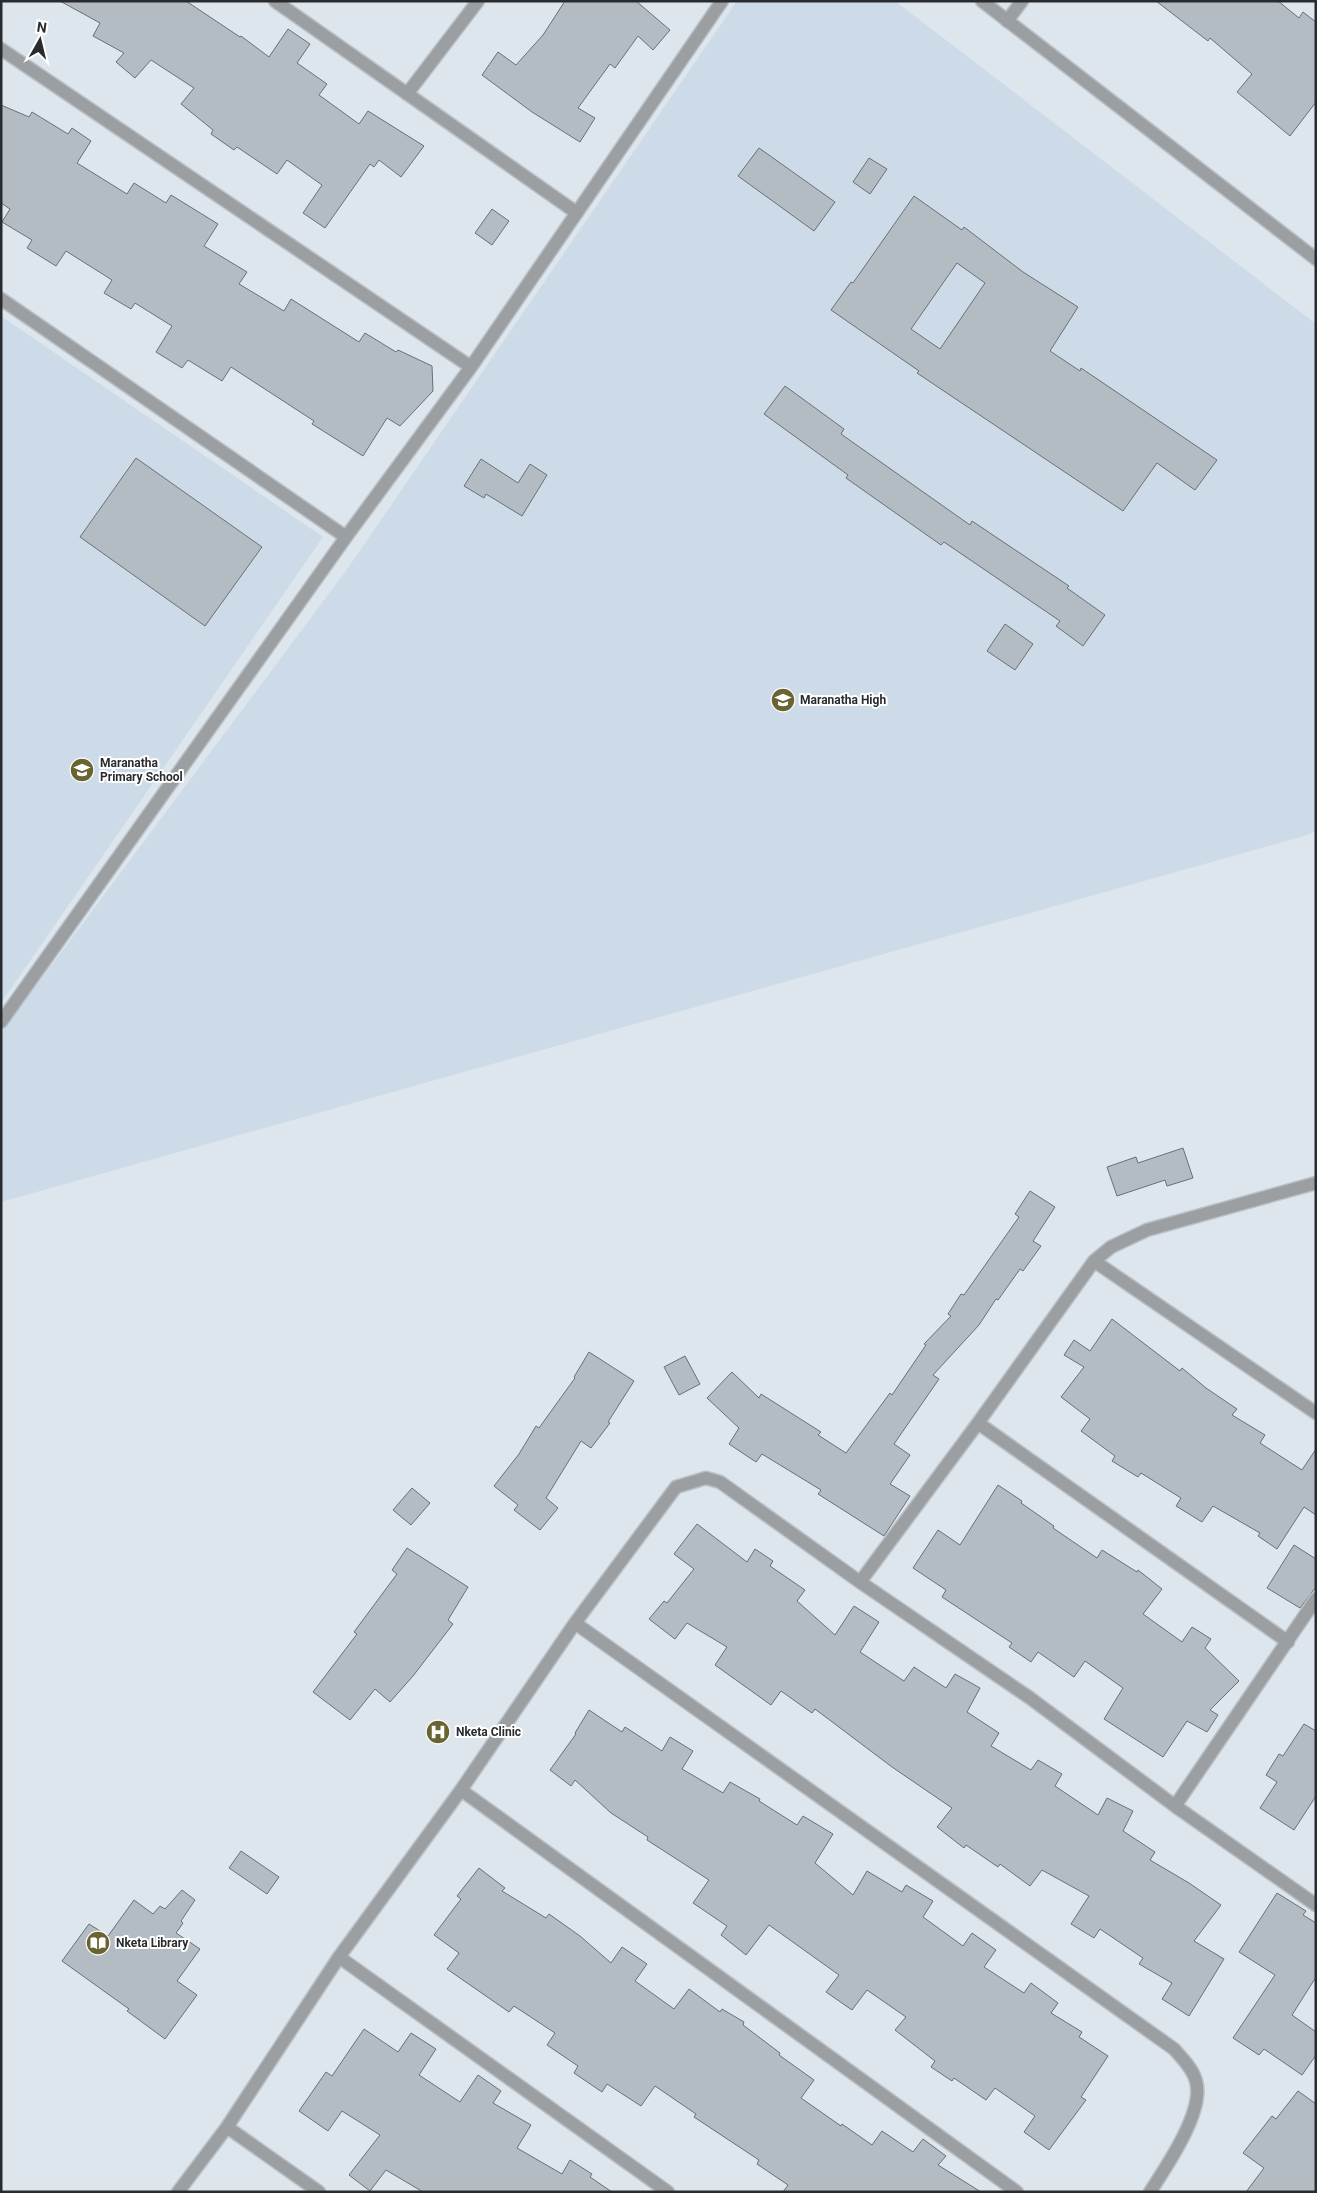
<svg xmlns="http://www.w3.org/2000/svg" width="1317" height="2193" viewBox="0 0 1317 2193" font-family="Roboto,sans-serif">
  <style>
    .built { fill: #cddbe9 }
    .building { fill: #b4bcc3; stroke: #697077; fill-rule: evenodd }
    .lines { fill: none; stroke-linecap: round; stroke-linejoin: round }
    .minor-casing { stroke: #b9c0c7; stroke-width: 15 }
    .tertiary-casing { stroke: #b9c0c7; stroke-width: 15 }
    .minor { stroke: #9c9fa2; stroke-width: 12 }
    .tertiary { stroke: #9c9fa2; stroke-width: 12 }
    .labels { text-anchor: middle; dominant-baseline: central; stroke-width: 4; stroke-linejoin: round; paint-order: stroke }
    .poi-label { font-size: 12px; font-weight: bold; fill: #292c2f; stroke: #fff; text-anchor: start }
  </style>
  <rect width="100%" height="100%" fill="#dde5ed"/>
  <path class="built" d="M 737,1 L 895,1 L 1316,324 L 1316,831 L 1304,836 L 1,1202 L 1,1033 L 348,568 Z
    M 1,316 L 323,537 L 1,1003 Z"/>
  <path class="building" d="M 60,1 L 186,1 L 240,37 L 241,36 L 269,57 L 288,29 L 310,44 L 297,63 L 327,84 L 319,95 L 359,124 L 368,111 L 424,146 L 401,177 L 379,160 L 374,167 L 370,164 L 325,228 L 303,213 L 322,185 L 287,160 L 277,174 L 237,147 L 234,150 L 211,134 L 213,130 L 181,104 L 194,88 L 151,60 L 135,78 L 116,62 L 124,53 L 93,36 L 100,23 Z
    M 565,1 L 636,1 L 670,30 L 653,50 L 638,36 L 615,68 L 610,64 L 578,108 L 595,118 L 580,142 L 532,112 L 482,75 L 498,52 L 516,65 L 543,35 Z
    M 1156,1 L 1278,1 L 1299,18 L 1303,12 L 1316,22 L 1316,102 L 1290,136 L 1237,92 L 1252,74 L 1210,38 L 1208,41 Z
    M 1,105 L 29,117 L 32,112 L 68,134 L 72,128 L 91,141 L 77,163 L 127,194 L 134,183 L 166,203 L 171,195 L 218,224 L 204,246 L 247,272 L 239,284 L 284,311 L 291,299 L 359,342 L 365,333 L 396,352 L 398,350 L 432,366 L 433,391 L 400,426 L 387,418 L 363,456 L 312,424 L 314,421 L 231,367 L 222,381 L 188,360 L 182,368 L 156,352 L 172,326 L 135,303 L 131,309 L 104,293 L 112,280 L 66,251 L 56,266 L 27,248 L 32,240 L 2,222 L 10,209 L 1,203 Z
    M 759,148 L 835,202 L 814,231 L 738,176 Z
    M 869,158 L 887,169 L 870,194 L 853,182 Z
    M 914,196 L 962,230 L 964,227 L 1023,272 L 1078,307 L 1050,351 L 1080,371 L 1081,368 L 1217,460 L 1195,490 L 1157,463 L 1123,511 L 917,373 L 919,371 L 831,310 L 851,282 L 853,283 ZM 957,263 L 985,283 L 940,349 L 911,329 Z
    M 492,209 L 509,221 L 492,245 L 475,233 Z
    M 785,386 L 844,429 L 841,434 L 970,525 L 972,521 L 1069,586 L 1067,588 L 1105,615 L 1083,646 L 1056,626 L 1060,621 L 944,542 L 941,545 L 846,478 L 848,475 L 764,414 Z
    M 136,458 L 262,547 L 205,626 L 80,537 Z
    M 481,459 L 518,483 L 530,464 L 547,475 L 522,516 L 486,494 L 484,498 L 464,486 Z
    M 1005,624 L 1033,644 L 1015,670 L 987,651 Z
    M 1183,1148 L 1193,1178 L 1167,1186 L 1165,1180 L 1117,1196 L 1107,1167 L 1136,1157 L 1138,1163 Z
    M 1030,1191 L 1055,1207 L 1033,1241 L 1041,1246 L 1023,1271 L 1020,1269 L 998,1300 L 996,1299 L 979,1325 L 933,1375 L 939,1379 L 894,1444 L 910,1455 L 890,1484 L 910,1496 L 884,1536 L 818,1494 L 821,1490 L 762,1454 L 756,1462 L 729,1444 L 739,1428 L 707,1398 L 732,1372 L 759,1398 L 761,1394 L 821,1432 L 818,1435 L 846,1453 L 890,1393 L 892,1395 L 926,1345 L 924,1344 L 951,1316 L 948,1314 L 961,1294 L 964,1295 L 1019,1217 L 1015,1214 Z
    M 1112,1319 L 1180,1371 L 1182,1368 L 1206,1388 L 1237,1409 L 1232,1415 L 1265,1435 L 1260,1443 L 1302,1470 L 1316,1449 L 1316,1515 L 1304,1507 L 1277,1549 L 1258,1536 L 1260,1533 L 1213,1506 L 1202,1522 L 1176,1506 L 1181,1498 L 1141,1473 L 1138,1477 L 1112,1461 L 1115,1456 L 1081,1431 L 1090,1419 L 1061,1397 L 1084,1367 L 1064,1355 L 1074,1340 L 1090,1351 Z
    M 589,1352 L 634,1381 L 608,1422 L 610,1423 L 591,1448 L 581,1441 L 546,1498 L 558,1508 L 540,1530 L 514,1510 L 518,1505 L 494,1486 L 519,1454 L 536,1426 L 539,1428 L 575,1378 L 574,1377 Z
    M 685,1356 L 700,1384 L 679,1395 L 664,1367 Z
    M 998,1485 L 1022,1501 L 1021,1503 L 1054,1526 L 1053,1528 L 1097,1558 L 1102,1550 L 1137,1572 L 1138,1570 L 1162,1589 L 1143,1614 L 1182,1642 L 1192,1627 L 1211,1639 L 1205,1648 L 1239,1681 L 1210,1710 L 1218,1715 L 1207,1732 L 1187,1721 L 1163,1757 L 1104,1719 L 1123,1688 L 1085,1661 L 1074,1677 L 1038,1652 L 1031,1662 L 1009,1647 L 1012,1643 L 942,1597 L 946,1590 L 913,1568 L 938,1530 L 960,1545 Z
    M 412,1488 L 430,1503 L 411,1525 L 393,1510 Z
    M 697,1524 L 747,1562 L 755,1549 L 773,1561 L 770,1566 L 805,1590 L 797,1601 L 835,1635 L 854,1606 L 879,1622 L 860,1652 L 904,1681 L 914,1667 L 946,1688 L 955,1674 L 980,1688 L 967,1712 L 999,1733 L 991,1746 L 1031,1770 L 1038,1760 L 1062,1774 L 1055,1786 L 1098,1815 L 1107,1798 L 1133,1811 L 1123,1831 L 1155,1852 L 1150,1860 L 1189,1883 L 1221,1905 L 1194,1941 L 1224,1959 L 1189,2016 L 1162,1999 L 1172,1983 L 1139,1964 L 1143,1958 L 1100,1929 L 1094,1938 L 1071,1924 L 1089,1896 L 1042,1870 L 1030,1886 L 1000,1864 L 998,1867 L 966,1845 L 964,1848 L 937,1827 L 952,1808 L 892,1767 L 815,1709 L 812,1713 L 781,1691 L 771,1705 L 715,1665 L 727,1647 L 687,1623 L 675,1639 L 649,1619 L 664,1601 L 667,1603 L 694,1569 L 674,1554 Z
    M 1294,1545 L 1316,1559 L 1316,1587 L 1300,1608 L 1267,1588 Z
    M 407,1548 L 468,1587 L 448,1620 L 453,1624 L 413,1676 L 390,1702 L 375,1689 L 350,1720 L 313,1692 L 357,1634 L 354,1632 L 397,1574 L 392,1570 Z
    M 589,1710 L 622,1732 L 625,1727 L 662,1751 L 670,1737 L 693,1751 L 682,1769 L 723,1793 L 730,1782 L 760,1799 L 759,1801 L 797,1825 L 803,1816 L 833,1834 L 815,1863 L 853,1895 L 867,1871 L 902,1892 L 906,1885 L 933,1901 L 923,1917 L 963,1946 L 972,1933 L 996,1950 L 984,1967 L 1024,1993 L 1031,1983 L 1058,2003 L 1051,2013 L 1082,2032 L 1079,2037 L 1108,2056 L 1081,2097 L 1086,2100 L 1049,2150 L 1024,2132 L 1035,2116 L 995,2088 L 986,2100 L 954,2078 L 952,2081 L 931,2067 L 935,2061 L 895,2030 L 906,2017 L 867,1990 L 852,2010 L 826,1992 L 839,1975 L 769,1925 L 746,1955 L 721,1935 L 727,1926 L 693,1903 L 709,1880 L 647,1840 L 648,1837 L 611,1813 L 575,1780 L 571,1786 L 550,1770 L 576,1734 L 575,1733 Z
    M 1304,1724 L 1316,1731 L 1316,1796 L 1294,1830 L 1260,1808 L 1277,1782 L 1266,1775 L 1279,1754 L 1283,1756 Z
    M 241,1851 L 279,1877 L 267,1894 L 229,1868 Z
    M 479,1868 L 505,1888 L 502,1891 L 546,1918 L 549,1914 L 580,1936 L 611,1963 L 622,1947 L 647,1964 L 635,1981 L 674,2009 L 689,1989 L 720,2012 L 722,2009 L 744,2022 L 743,2025 L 780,2053 L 779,2055 L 814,2080 L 801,2098 L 841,2126 L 842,2124 L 872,2145 L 882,2131 L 913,2152 L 923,2139 L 946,2156 L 938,2165 L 981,2192 L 783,2192 L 788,2185 L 757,2164 L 759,2160 L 694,2117 L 696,2114 L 655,2086 L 641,2106 L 607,2084 L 602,2092 L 574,2073 L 578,2066 L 547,2045 L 555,2033 L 514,2006 L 509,2012 L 447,1969 L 459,1953 L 434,1935 L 461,1899 L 457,1896 Z
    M 182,1890 L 195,1900 L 181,1921 L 183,1923 L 176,1933 L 200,1949 L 177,1981 L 197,1995 L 165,2039 L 127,2011 L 129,2009 L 62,1961 L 89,1924 L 108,1936 L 134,1900 L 153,1914 L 160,1906 L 165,1909 Z
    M 1277,1893 L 1306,1911 L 1303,1915 L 1316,1923 L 1316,1977 L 1292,2015 L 1316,2032 L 1316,2055 L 1302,2075 L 1264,2049 L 1259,2055 L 1233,2038 L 1275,1975 L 1239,1952 Z
    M 364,2029 L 398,2052 L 411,2033 L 436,2049 L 419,2075 L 460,2102 L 478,2075 L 501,2091 L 493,2103 L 531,2125 L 517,2148 L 562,2174 L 570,2160 L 592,2174 L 590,2177 L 612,2192 L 423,2192 L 386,2170 L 370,2191 L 349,2175 L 380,2135 L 342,2111 L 328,2131 L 299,2111 L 326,2072 L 332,2076 Z
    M 1298,2091 L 1316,2104 L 1316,2192 L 1246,2192 L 1264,2168 L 1243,2153 L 1272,2116 L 1276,2119 Z"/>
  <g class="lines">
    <g class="minor-casing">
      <path id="minor" d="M 275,1 L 577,213
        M 1007,21 L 1022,1
        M 1,49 L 471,367
        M 407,94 L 478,1
        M 1,299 L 346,537
        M 1,1022 L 346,537 L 471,367 L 722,1
        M 1094,1261 L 1316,1413
        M 978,1423 L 1288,1642
        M 860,1582 L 978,1423 L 1094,1261 L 1111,1247 L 1147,1230 L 1316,1183
        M 575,1623 L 1174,2049 C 1182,2058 1193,2069 1196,2081 C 1205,2111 1166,2167 1150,2192
        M 461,1790 L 1017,2192
        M 1175,1806 L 1316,1599
        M 339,1957 L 668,2192
        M 227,2127 L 319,2192
        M 178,2192 L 227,2127 L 339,1957 L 461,1790 L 575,1623 L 676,1487 L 706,1478 L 720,1482 L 860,1582 L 1030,1698 L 1175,1806 L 1316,1905"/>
    </g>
    <g class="tertiary-casing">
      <path id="tertiary" d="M 982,1 L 1316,259"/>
    </g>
    <use href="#minor" class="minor"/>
    <use href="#tertiary" class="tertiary"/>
  </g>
  <defs>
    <g id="school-disc" transform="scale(1.25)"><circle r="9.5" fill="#696431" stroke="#fff"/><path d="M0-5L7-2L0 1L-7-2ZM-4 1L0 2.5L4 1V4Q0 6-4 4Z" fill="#fff"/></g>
    <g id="hospital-disc" transform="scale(1.25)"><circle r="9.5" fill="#696431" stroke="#fff"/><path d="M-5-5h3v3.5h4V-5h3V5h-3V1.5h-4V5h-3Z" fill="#fff"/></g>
    <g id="library-disc" transform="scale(1.25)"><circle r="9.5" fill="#696431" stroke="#fff"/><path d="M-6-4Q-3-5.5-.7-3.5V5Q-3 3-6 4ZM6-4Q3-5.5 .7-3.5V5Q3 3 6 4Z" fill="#fff"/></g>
  </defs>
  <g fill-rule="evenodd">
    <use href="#school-disc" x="783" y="700"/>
    <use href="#school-disc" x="82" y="770"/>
    <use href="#hospital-disc" x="438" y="1732"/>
    <use href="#library-disc" x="98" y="1943"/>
  </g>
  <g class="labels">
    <g class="poi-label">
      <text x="800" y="700">Maranatha High</text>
      <text x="100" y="763">Maranatha<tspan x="100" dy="14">Primary School</tspan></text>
      <text x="456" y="1732">Nketa Clinic</text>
      <text x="116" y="1943">Nketa Library</text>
    </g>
  </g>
  <rect width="1317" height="2193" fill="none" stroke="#292c2f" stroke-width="5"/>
  <g transform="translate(40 40) rotate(8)" stroke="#ffffff" stroke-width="4" paint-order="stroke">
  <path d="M0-4L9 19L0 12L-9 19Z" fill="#292c2f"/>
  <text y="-8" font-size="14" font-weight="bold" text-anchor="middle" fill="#292c2f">N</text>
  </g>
</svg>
